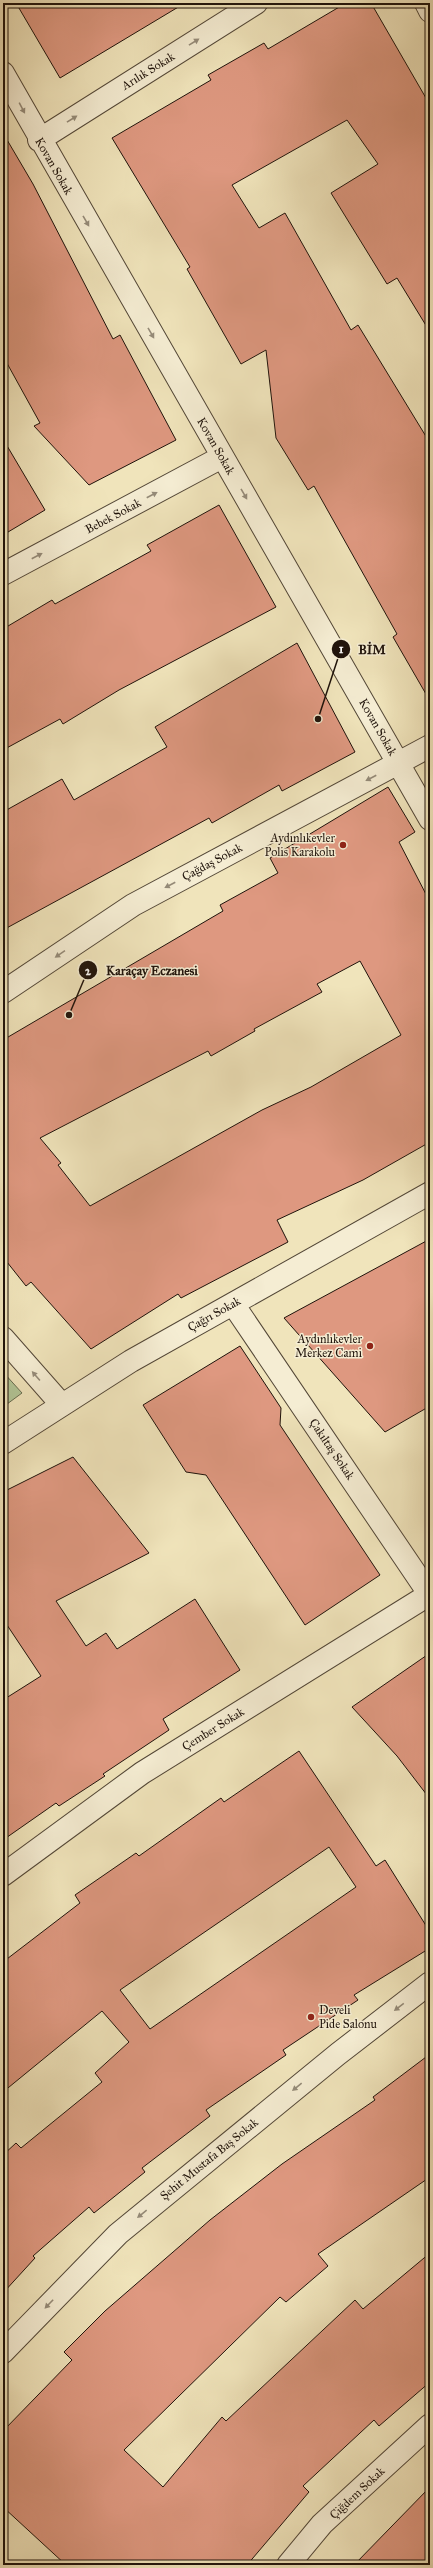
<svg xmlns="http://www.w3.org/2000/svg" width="433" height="2568" viewBox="0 0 433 2568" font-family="'IM FELL Great Primer',serif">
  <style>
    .green { fill: #b2c596; stroke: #686c50 }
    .building { fill: #de9880; stroke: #1f130b; fill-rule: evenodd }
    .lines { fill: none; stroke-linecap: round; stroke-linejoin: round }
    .street-casing { stroke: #534737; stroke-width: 24 }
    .street { stroke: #f5edd3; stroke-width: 22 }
    .oneway { fill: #958b79 }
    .poi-dot { fill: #8f2418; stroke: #f5edd3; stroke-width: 1.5 }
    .labels { text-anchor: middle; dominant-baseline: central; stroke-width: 3; stroke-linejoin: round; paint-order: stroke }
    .street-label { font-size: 12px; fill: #1f130b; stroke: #f5edd3 }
    .poi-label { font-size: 12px; fill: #1f130b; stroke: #f5edd3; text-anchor: end }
    .leader { fill: none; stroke: #1f130b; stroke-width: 1.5 }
    .callout-dot { fill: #1f130b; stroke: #f5edd3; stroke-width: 1.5 }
    .mark-label { font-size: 12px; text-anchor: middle; font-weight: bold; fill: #fff }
    .callout-label { font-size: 13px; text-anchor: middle; font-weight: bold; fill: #1f130b; stroke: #f5edd3; stroke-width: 3; stroke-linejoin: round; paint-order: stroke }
  </style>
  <rect width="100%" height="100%" fill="#f0e4bb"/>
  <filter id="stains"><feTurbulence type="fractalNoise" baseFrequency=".005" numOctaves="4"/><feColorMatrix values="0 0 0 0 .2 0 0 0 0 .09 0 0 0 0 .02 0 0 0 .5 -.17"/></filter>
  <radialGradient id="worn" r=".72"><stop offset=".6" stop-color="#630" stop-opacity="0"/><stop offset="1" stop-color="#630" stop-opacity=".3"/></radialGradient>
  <path class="green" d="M 3,1372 L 22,1393 L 3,1407 Z"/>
  <path class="building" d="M 16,3 L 185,3 L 60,78 Z
    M 346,3 L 371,3 L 430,105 L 430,332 L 397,278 L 387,284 L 331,193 L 378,164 L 347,120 L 232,185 L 259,228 L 285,213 L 351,330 L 358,325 L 430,443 L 430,701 L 393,637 L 397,634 L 314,486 L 308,490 L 276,438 L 266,350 L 241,364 L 187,269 L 190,267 L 112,138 L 211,80 L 208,75 L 264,43 L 268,49 Z
    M 3,133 L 33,184 L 113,339 L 120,335 L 176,440 L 89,485 L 34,426 L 40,423 L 3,356 Z
    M 3,439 L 45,510 L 3,535 Z
    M 219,505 L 276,607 L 119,690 L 63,724 L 60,719 L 3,750 L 3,629 L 52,600 L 55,604 L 151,551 L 147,545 Z
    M 297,643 L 355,752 L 282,791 L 279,785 L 212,823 L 209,818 L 3,930 L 3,812 L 62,779 L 74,800 L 167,747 L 155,727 Z
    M 388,787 L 415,832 L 399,842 L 430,902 L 430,1142 L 363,1180 L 277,1220 L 288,1242 L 181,1298 L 178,1294 L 91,1349 L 31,1282 L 26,1286 L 3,1257 L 3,1040 L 223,911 L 220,905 L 278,873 L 270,858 ZM 360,961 L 401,1035 L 311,1087 L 262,1110 L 90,1206 L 58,1165 L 61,1163 L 40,1138 L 208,1051 L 211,1056 L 255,1031 L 254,1029 L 322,992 L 317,984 Z
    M 430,1239 L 430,1406 L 385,1432 L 284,1318 Z
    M 240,1346 L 281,1408 L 280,1425 L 380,1575 L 305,1625 L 206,1475 L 186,1472 L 143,1405 Z
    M 73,1457 L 149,1553 L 56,1601 L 86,1646 L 106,1633 L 117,1649 L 195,1599 L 240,1670 L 163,1719 L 169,1730 L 103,1774 L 105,1776 L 59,1806 L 56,1803 L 3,1840 L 3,1700 L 41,1676 L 3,1619 L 3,1492 Z
    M 430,1653 L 430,1799 L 397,1756 L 352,1707 Z
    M 299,1751 L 376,1866 L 385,1860 L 430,1932 L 430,1948 L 354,1995 L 358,2000 L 283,2050 L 286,2055 L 206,2110 L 210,2116 L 142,2168 L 145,2172 L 94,2213 L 89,2207 L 33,2256 L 35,2258 L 3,2293 L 3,2155 L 16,2143 L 21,2148 L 102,2082 L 95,2073 L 129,2042 L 102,2011 L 3,2092 L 3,1962 L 80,1903 L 75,1895 L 136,1853 L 139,1856 L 221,1798 L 224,1802 ZM 329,1847 L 356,1887 L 150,2029 L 120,1990 Z
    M 430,2054 L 430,2177 L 318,2254 L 328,2266 L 286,2302 L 280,2297 L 124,2450 L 163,2487 L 222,2417 L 226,2421 L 355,2300 L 363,2309 L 430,2253 L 430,2382 L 379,2426 L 374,2420 L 303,2486 L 309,2492 L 247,2565 L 66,2565 L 3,2507 L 3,2431 L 72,2360 L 64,2352 L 105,2311 L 210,2220 L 282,2164 L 375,2100 L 373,2097 Z
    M 430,2487 L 430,2565 L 354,2565 Z"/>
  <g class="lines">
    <g class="street-casing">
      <path id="street" d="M 426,3 L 430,11
        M 3,73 L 430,819
        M 39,140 L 256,3
        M 3,574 L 222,457
        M 3,992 L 133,905 L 430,746
        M 233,1304 L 430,1595
        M 3,1338 L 62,1405
        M 3,1443 L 131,1361 L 430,1193
        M 3,1875 L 142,1773 L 430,1594
        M 3,2352 L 118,2234 L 338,2054 L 430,1983
        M 288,2565 L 322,2524 L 430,2425"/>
    </g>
    <use href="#street" class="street"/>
  </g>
  <defs><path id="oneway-solid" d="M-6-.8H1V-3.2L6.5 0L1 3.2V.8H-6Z"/></defs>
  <g class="oneway">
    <use href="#oneway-solid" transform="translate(194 42) rotate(-32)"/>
    <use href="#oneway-solid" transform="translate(22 108) rotate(62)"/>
    <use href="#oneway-solid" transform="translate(72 119) rotate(-32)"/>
    <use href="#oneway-solid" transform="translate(86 221) rotate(60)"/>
    <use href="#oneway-solid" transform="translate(151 333) rotate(60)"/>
    <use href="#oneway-solid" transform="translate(244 494) rotate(60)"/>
    <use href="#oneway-solid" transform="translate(152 495) rotate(-28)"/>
    <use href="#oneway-solid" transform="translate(37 556) rotate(-28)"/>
    <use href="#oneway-solid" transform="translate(371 778) rotate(152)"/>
    <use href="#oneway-solid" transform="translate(170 885) rotate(152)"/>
    <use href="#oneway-solid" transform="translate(60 954) rotate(146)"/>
    <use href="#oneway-solid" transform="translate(36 1376) rotate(-131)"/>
    <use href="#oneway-solid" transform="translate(399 2007) rotate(143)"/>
    <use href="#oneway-solid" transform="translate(297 2087) rotate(141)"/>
    <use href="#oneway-solid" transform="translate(142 2214) rotate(141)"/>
    <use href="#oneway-solid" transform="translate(49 2304) rotate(134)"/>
  </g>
  <g class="poi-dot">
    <circle cx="343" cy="845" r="4"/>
    <circle cx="370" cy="1346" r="4"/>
    <circle cx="311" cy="2017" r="4"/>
  </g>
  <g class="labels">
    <g class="street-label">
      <text transform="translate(148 71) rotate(-32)">Arılık Sokak</text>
      <text transform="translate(54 166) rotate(60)">Kovan Sokak</text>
      <text transform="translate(216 446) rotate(60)">Kovan Sokak</text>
      <text transform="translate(113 516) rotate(-28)">Bebek Sokak</text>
      <text transform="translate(378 727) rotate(60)">Kovan Sokak</text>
      <text transform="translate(212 862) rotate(-28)">Çağdaş Sokak</text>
      <text transform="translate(214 1314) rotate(-29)">Çağrı Sokak</text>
      <text transform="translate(332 1449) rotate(56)">Çakıltaş Sokak</text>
      <text transform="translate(213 1729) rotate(-32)">Çember Sokak</text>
      <text transform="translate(209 2159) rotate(-39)">Şehit Mustafa Baş Sokak</text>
      <text transform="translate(357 2493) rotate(-43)">Çiğdem Sokak</text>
    </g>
    <g class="poi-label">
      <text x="335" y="838">Aydınlıkevler<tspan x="335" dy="14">Polis Karakolu</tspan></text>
      <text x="362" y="1339">Aydınlıkevler<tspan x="362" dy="14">Merkez Cami</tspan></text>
      <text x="319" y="2010" text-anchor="start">Develi<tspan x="319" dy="14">Pide Salonu</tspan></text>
    </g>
  </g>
  <path class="leader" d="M318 719L341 649M69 1015L88 970"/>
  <g class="callout-dot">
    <circle cx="318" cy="719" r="4"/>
    <circle cx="69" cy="1015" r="4"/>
    <circle cx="341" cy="649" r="10"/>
    <circle cx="88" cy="970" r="10"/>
  </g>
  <g class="mark-label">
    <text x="341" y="653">1</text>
    <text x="88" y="975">2</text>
  </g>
  <g class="callout-label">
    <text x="372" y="654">BİM</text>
    <text x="152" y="975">Karaçay Eczanesi</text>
  </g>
  <rect width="433" height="2568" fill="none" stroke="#f0e4bb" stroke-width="16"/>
  <rect x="4" y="4" width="425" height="2560" fill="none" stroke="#1f130b" stroke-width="2"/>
  <rect x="8" y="8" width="417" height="2552" fill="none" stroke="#1f130b"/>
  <rect width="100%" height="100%" filter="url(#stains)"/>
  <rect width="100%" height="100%" fill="url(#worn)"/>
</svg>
